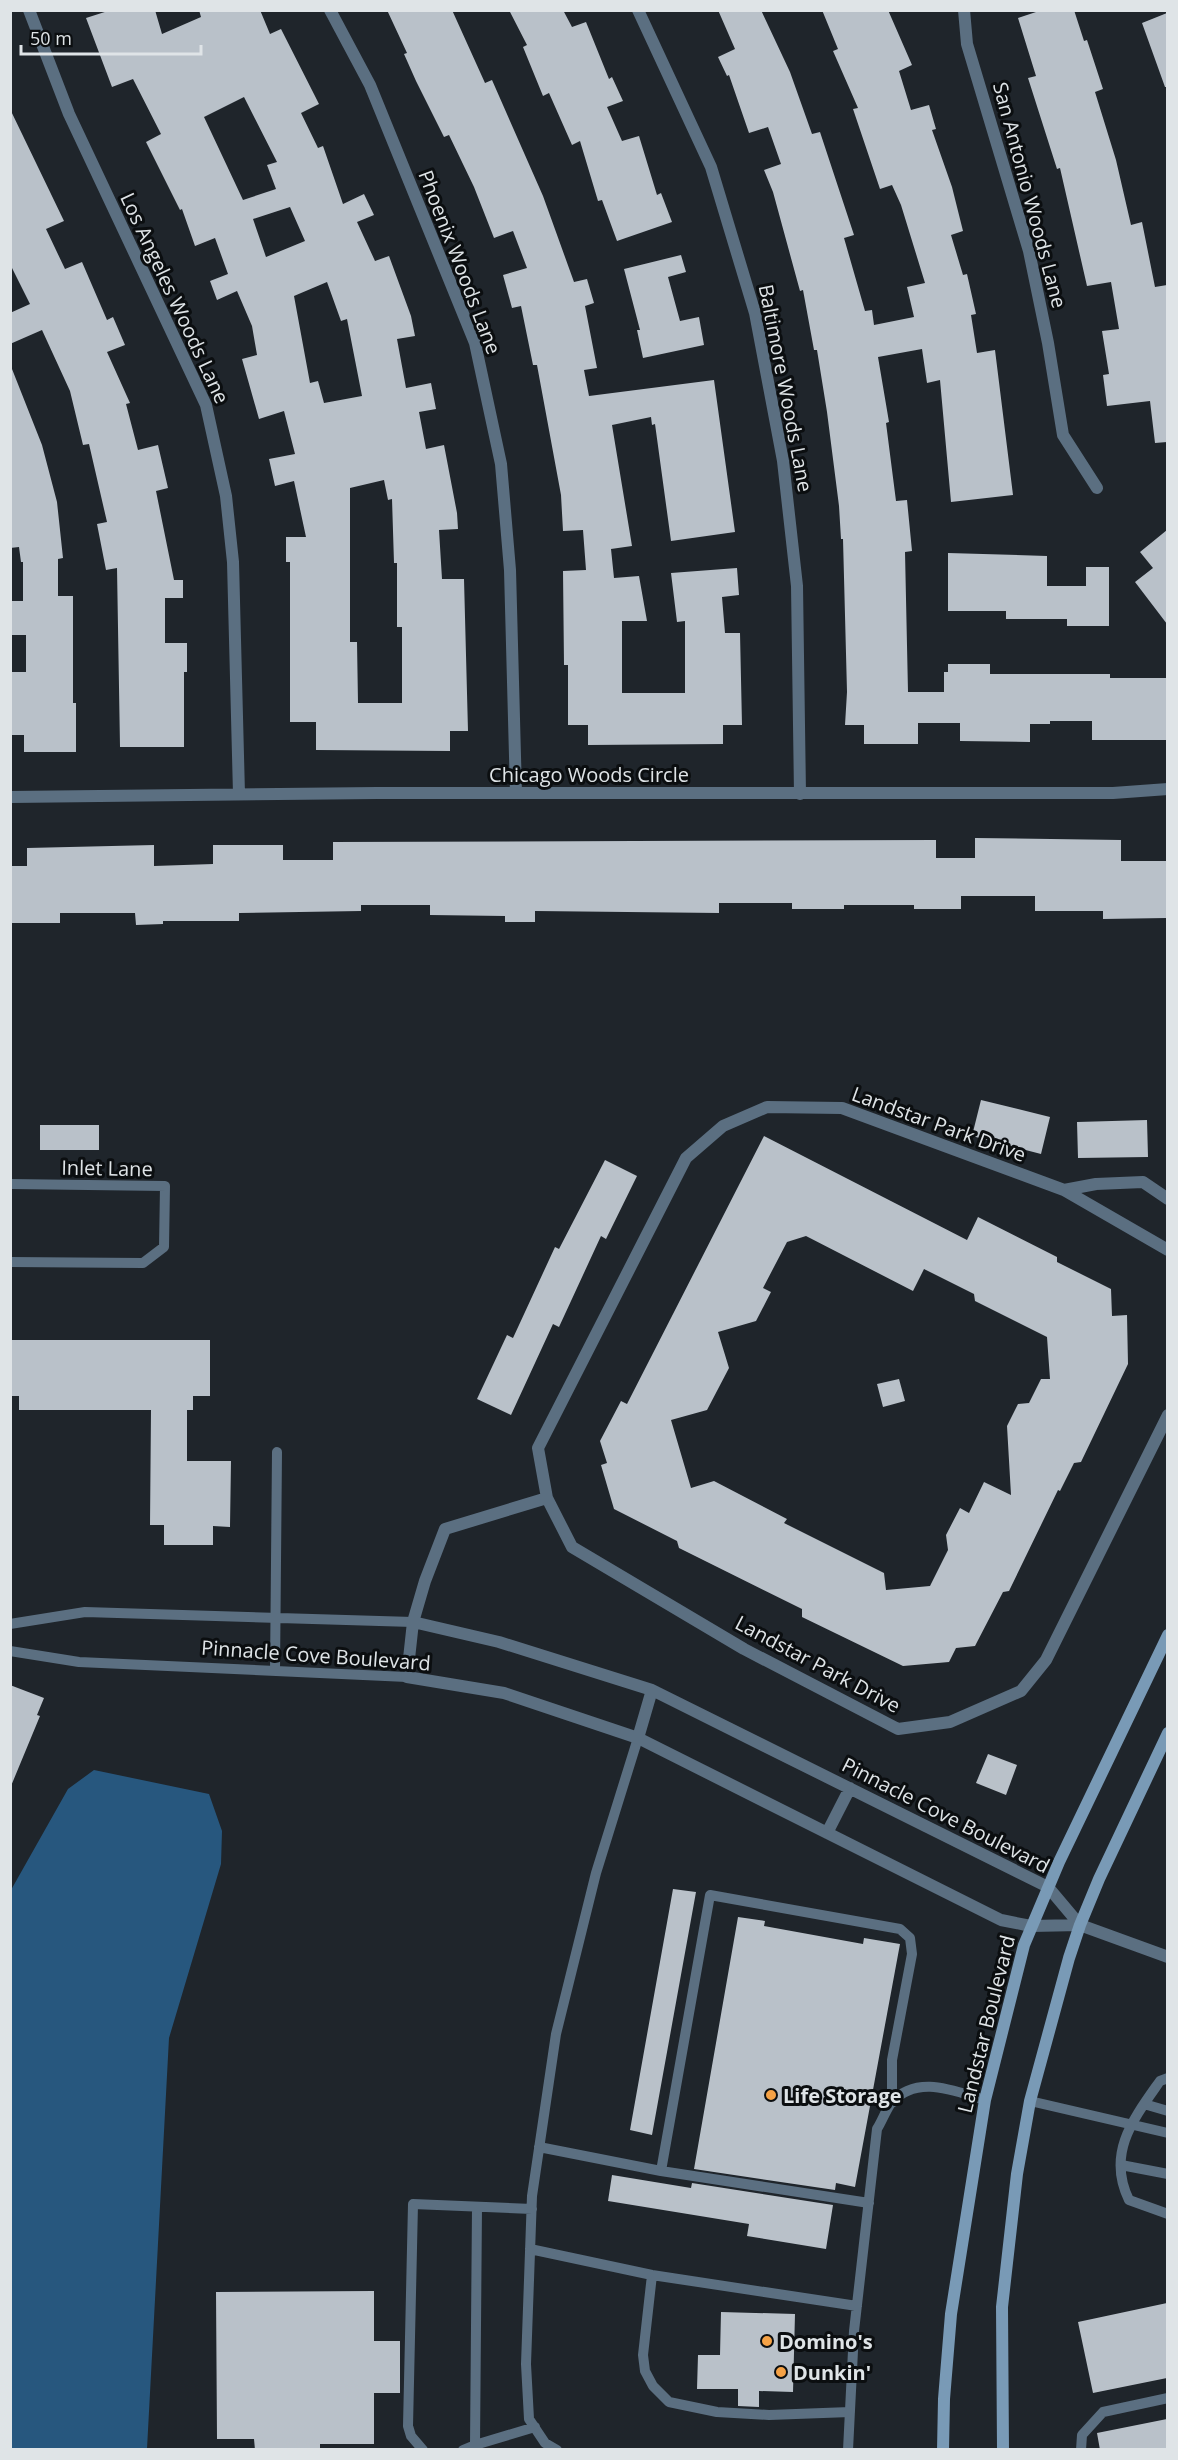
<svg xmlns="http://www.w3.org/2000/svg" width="1178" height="2460" viewBox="0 0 1178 2460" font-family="'Open Sans',sans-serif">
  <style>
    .water { fill: #27577e }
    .building { fill: #b9c1c9; fill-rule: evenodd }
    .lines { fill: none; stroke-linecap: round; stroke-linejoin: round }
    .lane { stroke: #5b6f81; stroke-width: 10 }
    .street { stroke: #5b6f81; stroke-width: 12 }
    .secondary { stroke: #799ab6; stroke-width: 12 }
    .poi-dot { fill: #f5a246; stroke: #0b0e10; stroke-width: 2 }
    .labels { text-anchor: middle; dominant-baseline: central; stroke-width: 6; stroke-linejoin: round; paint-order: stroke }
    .street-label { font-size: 20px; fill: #dfe4e7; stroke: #0b0e10 }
    .poi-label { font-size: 20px; font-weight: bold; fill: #dfe4e7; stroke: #0b0e10; text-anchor: start }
  </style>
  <rect width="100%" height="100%" fill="#1f252b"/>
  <path class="water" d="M 94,1770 L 209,1794 L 222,1831 L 221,1864 L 169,2038 L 147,2449 L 11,2449 L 11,1890 L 68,1789 Z"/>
  <path class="building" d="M 111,10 L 155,10 L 162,34 L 201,17 L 199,10 L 260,10 L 270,34 L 281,29 L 319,104 L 301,113 L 318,148 L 323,146 L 343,204 L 364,194 L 374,215 L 357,222 L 375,261 L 389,256 L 411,316 L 415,336 L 397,339 L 406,388 L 431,383 L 436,409 L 419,412 L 426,449 L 444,445 L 457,513 L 458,529 L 439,530 L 442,579 L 464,579 L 468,731 L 450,731 L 450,751 L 316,750 L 316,722 L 290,722 L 290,562 L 286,562 L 286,537 L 306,537 L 294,481 L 275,486 L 269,459 L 295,454 L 284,411 L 259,419 L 242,359 L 257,355 L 252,326 L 237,291 L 217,300 L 210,281 L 228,274 L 215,238 L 195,246 L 182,209 L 180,210 L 146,142 L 161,134 L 133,79 L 112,87 L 86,18 ZM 244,97 L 277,162 L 267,165 L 276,189 L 243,200 L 204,117 ZM 290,207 L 305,241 L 266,257 L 253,219 ZM 327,282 L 341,321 L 347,319 L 362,396 L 324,403 L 318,381 L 310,383 L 294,296 ZM 384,480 L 388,500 L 392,499 L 394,563 L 397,563 L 397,627 L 402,627 L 402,703 L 358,703 L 357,642 L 350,642 L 350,488 Z
    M 387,10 L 452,10 L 485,83 L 492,80 L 543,196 L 574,282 L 587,279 L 594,303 L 585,306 L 597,368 L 584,370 L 589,396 L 714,380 L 735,532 L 671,541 L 655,424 L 652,425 L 651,417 L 612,425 L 632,546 L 611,549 L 614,578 L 639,576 L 647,621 L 622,621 L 622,693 L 685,693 L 685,621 L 677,622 L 671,573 L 737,568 L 739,595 L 722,597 L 725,633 L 740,633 L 742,725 L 723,725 L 723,744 L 588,745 L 588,725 L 568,725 L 568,665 L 564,665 L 563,571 L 586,570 L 583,530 L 563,531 L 561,495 L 537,365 L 533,365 L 521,306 L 512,308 L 503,275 L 527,268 L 513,231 L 494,238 L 474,187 L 449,135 L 444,137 L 416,81 L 404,54 L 407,53 Z
    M 509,10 L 563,10 L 572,27 L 586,22 L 609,79 L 612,77 L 623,101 L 607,107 L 622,141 L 639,136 L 657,195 L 661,193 L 672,222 L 617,241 L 602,200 L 598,201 L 580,141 L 572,145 L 549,93 L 543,96 L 523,47 L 527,45 Z
    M 718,10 L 761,10 L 790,72 L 812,134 L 820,132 L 854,235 L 844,238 L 865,311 L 872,310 L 874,325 L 914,317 L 907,287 L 925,283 L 901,205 L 892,185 L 880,189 L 853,109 L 858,108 L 833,51 L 838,49 L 822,10 L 888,10 L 912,65 L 899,71 L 911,110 L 929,105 L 936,129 L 932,130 L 952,187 L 963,231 L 951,235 L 963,275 L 967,274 L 976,314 L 971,315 L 977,353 L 995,350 L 1013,495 L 951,502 L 940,380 L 927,383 L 922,349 L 878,357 L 889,422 L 886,423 L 896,501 L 907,500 L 912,551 L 905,552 L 908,692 L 944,692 L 944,672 L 948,672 L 948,664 L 990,664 L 990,674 L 1110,674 L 1110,678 L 1167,678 L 1167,740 L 1092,740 L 1092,721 L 1050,721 L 1050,724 L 1030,724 L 1030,742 L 960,741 L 960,723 L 918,723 L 918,744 L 864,744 L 864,725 L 845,725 L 847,692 L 843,539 L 841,539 L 839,506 L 827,412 L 817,350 L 814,350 L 803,290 L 800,291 L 773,192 L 764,170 L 781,164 L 768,127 L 749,133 L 729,75 L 727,76 L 718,57 L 735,49 Z
    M 1042,10 L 1074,10 L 1084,41 L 1087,40 L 1103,89 L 1095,92 L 1116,160 L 1131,225 L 1142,222 L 1155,287 L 1167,285 L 1167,442 L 1155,443 L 1150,401 L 1107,406 L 1103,375 L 1109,374 L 1102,331 L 1119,329 L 1111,282 L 1087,286 L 1060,168 L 1057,169 L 1028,78 L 1036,76 L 1018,18 Z
    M 1167,13 L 1167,87 L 1165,87 L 1142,23 Z
    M 10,109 L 64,221 L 46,229 L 65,269 L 82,262 L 107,320 L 113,317 L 125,345 L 107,352 L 130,403 L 126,404 L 138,450 L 158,445 L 168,488 L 156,491 L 174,580 L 183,580 L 183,598 L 165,598 L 165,643 L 187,643 L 187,672 L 184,672 L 184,747 L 120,747 L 117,568 L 106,570 L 97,524 L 107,522 L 89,444 L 83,445 L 70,391 L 42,330 L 10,344 L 10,313 L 30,304 L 10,264 Z
    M 681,255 L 686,272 L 668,277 L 680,321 L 699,317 L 704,345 L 643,358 L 637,330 L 640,330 L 624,269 Z
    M 10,369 L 12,369 L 42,445 L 57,502 L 63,558 L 58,559 L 58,596 L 73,596 L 73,703 L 76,703 L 76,752 L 24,752 L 24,735 L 10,735 L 10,672 L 26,672 L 26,635 L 10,635 L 10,601 L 23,601 L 23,562 L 21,562 L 19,547 L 10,548 Z
    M 1167,530 L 1167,624 L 1135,582 L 1153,568 L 1140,552 Z
    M 948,553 L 1047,556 L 1047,586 L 1086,586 L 1086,567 L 1109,567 L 1109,626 L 1067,626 L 1067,619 L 1006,619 L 1006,611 L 948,611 Z
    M 975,838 L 1121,840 L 1121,861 L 1167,861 L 1167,918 L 1103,919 L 1103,911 L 1035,911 L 1035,896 L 961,896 L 961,909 L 914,909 L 914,905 L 844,905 L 844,909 L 792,909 L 792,903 L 719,903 L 719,913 L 535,911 L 535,922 L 505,922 L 505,916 L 430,915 L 430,905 L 361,905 L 361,911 L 239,913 L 239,921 L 163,921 L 163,924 L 136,925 L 135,913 L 60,913 L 60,923 L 12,923 L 12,866 L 27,866 L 27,848 L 154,845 L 154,866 L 213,864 L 213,845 L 283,845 L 283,860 L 333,860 L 333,842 L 936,840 L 936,858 L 975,858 Z
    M 981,1100 L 1050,1117 L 1041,1154 L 972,1136 Z
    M 1147,1120 L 1148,1157 L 1078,1158 L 1077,1122 Z
    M 40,1125 L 99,1125 L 99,1150 L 40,1150 Z
    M 764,1136 L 967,1240 L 978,1217 L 1057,1257 L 1057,1262 L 1111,1289 L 1112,1316 L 1127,1315 L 1128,1364 L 1081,1462 L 1074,1463 L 1060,1491 L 1058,1490 L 1009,1591 L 1003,1592 L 975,1646 L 956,1648 L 949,1662 L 903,1666 L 802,1617 L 802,1609 L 679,1548 L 677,1541 L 614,1509 L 601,1465 L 607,1463 L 600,1441 L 621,1401 L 627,1404 ZM 806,1236 L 913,1291 L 924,1269 L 974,1294 L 975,1301 L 1047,1337 L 1050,1379 L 1041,1379 L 1029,1403 L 1018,1404 L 1007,1426 L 1011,1495 L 984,1482 L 969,1513 L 960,1508 L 946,1535 L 948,1550 L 930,1586 L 886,1590 L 884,1573 L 784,1523 L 787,1519 L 714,1481 L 691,1488 L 671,1420 L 707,1410 L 729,1368 L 718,1332 L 756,1321 L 771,1292 L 763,1288 L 787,1242 Z
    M 605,1160 L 637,1176 L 606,1239 L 601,1236 L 559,1327 L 553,1324 L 511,1415 L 477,1399 L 507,1335 L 513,1338 L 555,1247 L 559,1249 Z
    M 10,1340 L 210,1340 L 210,1396 L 193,1396 L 193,1410 L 187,1410 L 187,1461 L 231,1461 L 230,1527 L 213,1526 L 213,1545 L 164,1545 L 164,1525 L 150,1525 L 151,1410 L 19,1410 L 19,1396 L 10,1396 Z
    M 899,1379 L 905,1401 L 883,1407 L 877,1384 Z
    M 10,1685 L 44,1698 L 37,1715 L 40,1716 L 11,1786 Z
    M 988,1754 L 1017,1765 L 1006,1795 L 976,1783 Z
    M 673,1889 L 696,1892 L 652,2135 L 630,2130 Z
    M 738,1917 L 765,1921 L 764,1926 L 863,1944 L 864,1938 L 900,1944 L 855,2187 L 836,2183 L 835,2190 L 694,2169 Z
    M 612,2175 L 691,2188 L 692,2183 L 833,2205 L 826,2249 L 747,2236 L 749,2224 L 608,2201 Z
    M 374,2291 L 374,2341 L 400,2341 L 400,2393 L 374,2393 L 374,2444 L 320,2444 L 320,2448 L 255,2450 L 254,2439 L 217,2439 L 216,2292 Z
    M 1167,2303 L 1167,2378 L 1093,2393 L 1078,2322 Z
    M 721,2312 L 795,2314 L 793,2392 L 759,2391 L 759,2407 L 738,2406 L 738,2389 L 697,2389 L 698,2355 L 720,2355 Z
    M 1167,2419 L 1167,2450 L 1100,2450 L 1097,2433 Z"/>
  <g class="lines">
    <path class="lane" d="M 10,1184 L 165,1186 L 164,1247 L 143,1263 L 10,1262
      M 10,1624 L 85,1612 L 413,1622
      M 10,1651 L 79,1662 L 407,1677
      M 275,1671 L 277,1452
      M 1168,2078 L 1160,2081 C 1134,2118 1106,2153 1129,2200 L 1168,2214
      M 1030,2101 L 1168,2133
      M 1144,2104 L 1168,2111
      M 539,2147 L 661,2171 L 869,2203
      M 1121,2165 L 1168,2174
      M 661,2171 L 710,1895 L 900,1929 L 910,1938 L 912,1954 L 892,2060 L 892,2103
      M 530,2249 L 652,2275 L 857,2306
      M 652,2275 L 643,2355 L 645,2371 L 653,2386 L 669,2402 L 717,2412 L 769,2415 L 850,2412
      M 475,2445 L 535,2427
      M 423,2450 L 411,2436 L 408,2426 L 413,2204 L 532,2209
      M 463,2450 L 475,2445 L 477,2207
      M 557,2450 L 545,2443 L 529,2419 L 526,2364 L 532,2196 L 556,2034 L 596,1873 L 638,1738
      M 848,2450 L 854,2331 L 877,2129 C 882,2121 886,2110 891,2103 C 917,2074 954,2091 985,2100
      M 1081,2450 L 1082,2435 L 1103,2412 L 1168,2398"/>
    <path class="street" d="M 29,10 L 69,114 L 206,405 L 226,496 L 233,562 L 239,794
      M 330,10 L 370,85 L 475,343 L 501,464 L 510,570 L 516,793
      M 638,10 L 711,167 L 755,313 L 783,461 L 797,586 L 800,794
      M 964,10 L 967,44 L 1029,251 L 1048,343 L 1063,435 L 1097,488
      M 10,797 L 377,793 L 1113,793 L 1168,789
      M 1064,1190 L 1168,1250
      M 1168,1199 L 1143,1182 L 1096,1184 L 1064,1190 L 842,1108 L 767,1107 L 723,1126 L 686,1158 L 538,1448 L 547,1498 L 572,1547 L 744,1649 L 898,1729 L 950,1722 L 1021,1691 L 1046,1660 L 1168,1415
      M 547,1498 L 445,1529 L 425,1581 L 413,1622 L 407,1677 L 504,1693 L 638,1738 L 1001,1920 L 1031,1926 L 1080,1925 L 1168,1957
      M 413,1622 L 499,1642 L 652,1690 L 1048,1887 L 1080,1925
      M 638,1738 L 652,1690
      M 827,1833 L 850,1788"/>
    <path class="secondary" d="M 943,2450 L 944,2399 L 951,2314 L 985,2100 L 1024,1945 L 1059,1862 L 1168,1635
      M 1003,2450 L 1002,2307 L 1017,2174 L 1030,2101 L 1069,1958 L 1080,1925 L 1099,1879 L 1168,1733"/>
  </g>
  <g class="poi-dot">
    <circle cx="771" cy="2095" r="6"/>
    <circle cx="767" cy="2341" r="6"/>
    <circle cx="781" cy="2372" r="6"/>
  </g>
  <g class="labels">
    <g class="street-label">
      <text transform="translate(1030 195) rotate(75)">San Antonio Woods Lane</text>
      <text transform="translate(460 262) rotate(69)">Phoenix Woods Lane</text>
      <text transform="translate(175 298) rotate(65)">Los Angeles Woods Lane</text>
      <text transform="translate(786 388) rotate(79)">Baltimore Woods Lane</text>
      <text x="589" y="774">Chicago Woods Circle</text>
      <text transform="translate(939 1124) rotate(20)">Landstar Park Drive</text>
      <text transform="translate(107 1168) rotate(1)">Inlet Lane</text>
      <text transform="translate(316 1655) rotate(4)">Pinnacle Cove Boulevard</text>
      <text transform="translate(818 1664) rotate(28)">Landstar Park Drive</text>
      <text transform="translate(946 1815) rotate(27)">Pinnacle Cove Boulevard</text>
      <text transform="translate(986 2024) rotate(-76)">Landstar Boulevard</text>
    </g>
    <g class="poi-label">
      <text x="783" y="2095">Life Storage</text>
      <text x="779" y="2341">Domino's</text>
      <text x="793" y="2372">Dunkin'</text>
    </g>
  </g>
  <rect width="1178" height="2460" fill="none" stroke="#dfe4e7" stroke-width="24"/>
  <path d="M21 45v9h180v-9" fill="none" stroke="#dfe4e7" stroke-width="3"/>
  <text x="30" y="45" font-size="18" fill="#dfe4e7" stroke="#0b0e10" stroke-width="4.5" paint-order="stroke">50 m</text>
</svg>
